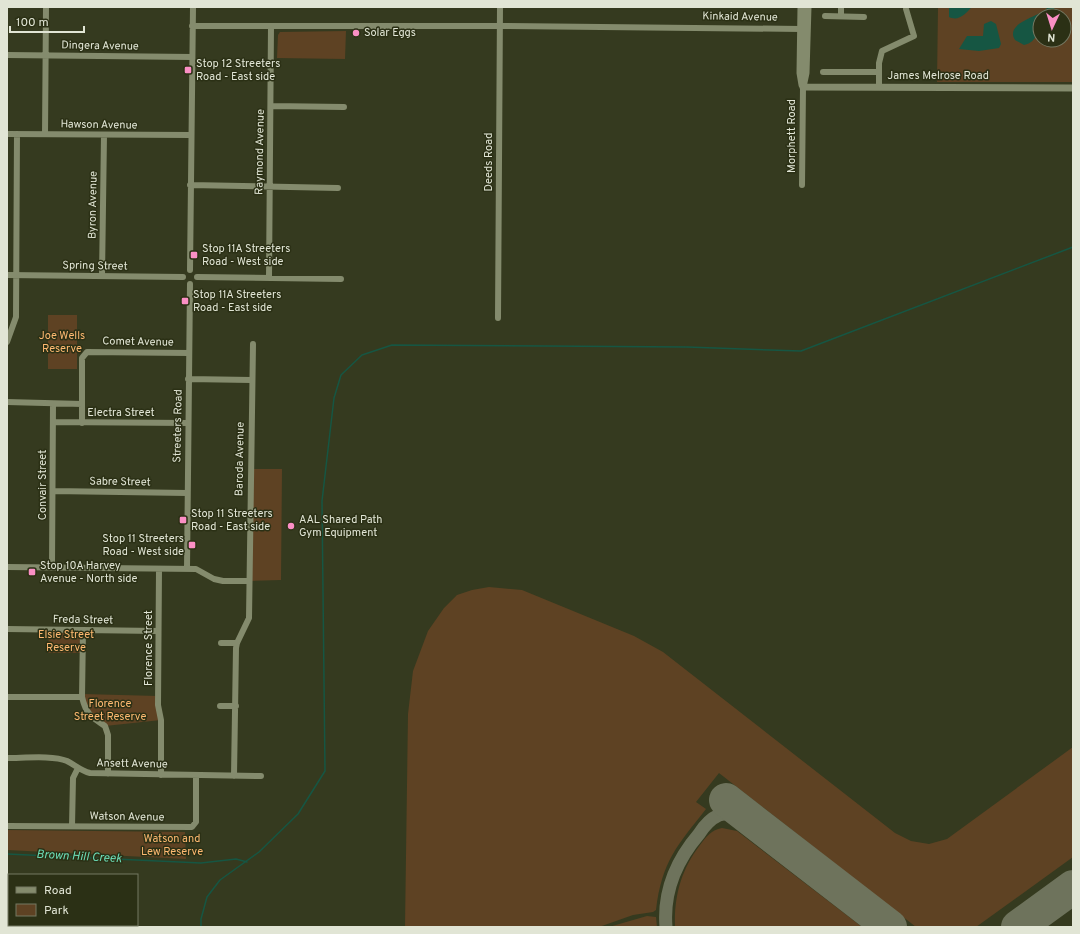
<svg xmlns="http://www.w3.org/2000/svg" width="1080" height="934" viewBox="0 0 1080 934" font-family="Overpass,sans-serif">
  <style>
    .green { fill: #5e4223; fill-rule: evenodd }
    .water { fill: #165643 }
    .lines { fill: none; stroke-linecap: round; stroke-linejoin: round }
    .stream { stroke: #165643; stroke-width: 1.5 }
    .taxiway { stroke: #6e735c; stroke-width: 13 }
    .runway { stroke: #6e735c; stroke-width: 34 }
    .minor { stroke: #848b6d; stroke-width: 6 }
    .tertiary { stroke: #848b6d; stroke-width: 7 }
    .poi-dot { fill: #fb8fc5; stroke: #2b3015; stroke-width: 1.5 }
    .labels { text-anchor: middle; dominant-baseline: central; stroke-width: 3; stroke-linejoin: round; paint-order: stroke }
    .street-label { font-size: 11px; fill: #e1e5d5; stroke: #2b3015 }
    .poi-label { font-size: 11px; fill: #e1e5d5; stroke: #2b3015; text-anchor: start }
    .park-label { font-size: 11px; fill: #feb971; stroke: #2b3015 }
    .water-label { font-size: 12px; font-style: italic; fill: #6cdeb8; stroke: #2b3015 }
  </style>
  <rect width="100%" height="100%" fill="#353a1f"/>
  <path class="green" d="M 938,7 L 1073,7 L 1073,82 L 937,82 ZM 1040,16 L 1064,16 L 1064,40 L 1040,40 Z
    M 346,31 L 345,59 L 277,58 L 278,35 L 280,32 Z
    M 48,315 L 77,315 L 77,369 L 48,369 Z
    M 250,469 L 282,469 L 281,580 L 249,581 Z
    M 489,587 L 522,590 L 634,636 L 663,652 L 895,833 L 911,841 L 929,844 L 947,839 L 1073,747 L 1073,857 L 976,927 L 916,927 L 719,773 L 696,802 L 706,809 C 677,846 662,861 656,910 L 653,912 L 633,915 L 599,927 L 405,927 L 408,714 L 413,671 L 428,631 L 444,608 L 457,595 L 472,590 Z
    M 49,630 L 83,630 L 83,653 L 48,653 Z
    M 82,694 L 158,696 L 161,720 L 105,726 L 91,717 Z
    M 722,828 L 737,831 L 862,927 L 675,927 C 674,896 681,870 700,845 C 707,836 711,830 722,828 Z
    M 7,830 L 185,832 L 186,859 L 7,850 Z
    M 647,916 L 656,917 L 657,927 L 609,927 Z"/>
  <path class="water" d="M 949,7 L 972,7 C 966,13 959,22 949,17 Z
    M 1048,7 L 1055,7 L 1050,16 L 1040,16 C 1040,28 1038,42 1024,45 L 1015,40 C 1004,22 1041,17 1048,7 Z
    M 991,21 L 996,24 L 1001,44 L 999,48 L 979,51 L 959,49 L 967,36 L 983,36 L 984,24 Z"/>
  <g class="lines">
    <path class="stream" d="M 7,854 L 201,863 L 236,859 L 247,862
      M 201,927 L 201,919 L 207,897 L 220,880 L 259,852 L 298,814 L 325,771 L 322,501 L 334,398 L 341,375 L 362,355 L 392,345 L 687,347 L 801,351 L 1073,247"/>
    <path class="taxiway" d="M 666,927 C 663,891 676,861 699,834 C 704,826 710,819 719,815 C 729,812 739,815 749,818"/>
    <path class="runway" d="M 726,800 L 890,927
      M 1018,927 L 1073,887"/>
    <path class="minor" d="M 841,15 L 841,7
      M 825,16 L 864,17
      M 192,26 L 500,26 L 801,29
      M 7,55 L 192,57
      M 823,72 L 879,72
      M 879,87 L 879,63 L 882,51 L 914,36 L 906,9
      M 271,106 L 344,107
      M 7,134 L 191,135
      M 45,134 L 46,7
      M 190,185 L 338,188
      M 802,185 L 803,87
      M 190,270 L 193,7
      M 7,275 L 183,277
      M 102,276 L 104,135
      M 197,277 L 341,279
      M 269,278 L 271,26
      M 498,318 L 500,7
      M 7,342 L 16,317 L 17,134
      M 188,379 L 251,380
      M 7,402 L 82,404
      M 53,422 L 188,423
      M 82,423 L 82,358 L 87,352 L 189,353
      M 53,491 L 187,493
      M 7,567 L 196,569 L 214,579 L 223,581 L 249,581
      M 52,567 L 53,404
      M 187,569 L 190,284
      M 159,570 L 158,705 L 161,720 L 161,775
      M 7,629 L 158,631
      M 83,630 L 82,697 C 86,714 91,717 105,726 L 108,735 L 108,774
      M 221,643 L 237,643
      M 7,697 L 82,697
      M 220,706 L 236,706
      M 7,758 C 24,758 53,755 67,761 C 75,765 81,771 90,773 L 261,776
      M 234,776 L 236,648 L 237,643 L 249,618 L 253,344
      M 7,826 L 192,827 L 196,822 L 196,775
      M 72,826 L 73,778 L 78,768"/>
    <path class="tertiary" d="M 801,7 L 800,73 L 802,85
      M 803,87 L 1073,88
      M 803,87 L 806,73 L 808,7"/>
  </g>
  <g class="poi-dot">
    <circle cx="356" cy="33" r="4"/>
    <rect x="184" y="66" width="8" height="8" rx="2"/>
    <rect x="190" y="251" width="8" height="8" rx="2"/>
    <rect x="181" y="297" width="8" height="8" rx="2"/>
    <rect x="179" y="516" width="8" height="8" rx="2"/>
    <circle cx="291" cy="526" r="4"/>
    <rect x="188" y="541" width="8" height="8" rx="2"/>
    <rect x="28" y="568" width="8" height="8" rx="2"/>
  </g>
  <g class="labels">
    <g class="street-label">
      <text transform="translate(740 17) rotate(1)">Kinkaid Avenue</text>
      <text transform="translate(100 46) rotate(1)">Dingera Avenue</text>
      <text x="938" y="76">James Melrose Road</text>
      <text transform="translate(99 125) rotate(1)">Hawson Avenue</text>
      <text transform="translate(792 136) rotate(-90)">Morphett Road</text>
      <text transform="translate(260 152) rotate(-89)">Raymond Avenue</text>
      <text transform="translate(489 162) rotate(-90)">Deeds Road</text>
      <text transform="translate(93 205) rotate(-89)">Byron Avenue</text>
      <text transform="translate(95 266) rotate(1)">Spring Street</text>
      <text transform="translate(138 342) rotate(1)">Comet Avenue</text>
      <text x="121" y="413">Electra Street</text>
      <text transform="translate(178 426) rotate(-89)">Streeters Road</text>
      <text transform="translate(240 459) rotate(-89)">Baroda Avenue</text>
      <text transform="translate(120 482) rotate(1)">Sabre Street</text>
      <text transform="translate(43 485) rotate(-90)">Convair Street</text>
      <text transform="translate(83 620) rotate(1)">Freda Street</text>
      <text transform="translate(149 648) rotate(-90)">Florence Street</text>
      <text transform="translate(132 764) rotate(1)">Ansett Avenue</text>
      <text transform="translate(127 817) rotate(1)">Watson Avenue</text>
    </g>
    <g class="poi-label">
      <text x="364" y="33">Solar Eggs</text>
      <text x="196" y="64">Stop 12 Streeters<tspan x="196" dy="13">Road - East side</tspan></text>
      <text x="202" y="249">Stop 11A Streeters<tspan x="202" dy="13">Road - West side</tspan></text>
      <text x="193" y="295">Stop 11A Streeters<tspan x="193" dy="13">Road - East side</tspan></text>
      <text x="191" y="514">Stop 11 Streeters<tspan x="191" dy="13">Road - East side</tspan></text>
      <text x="299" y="520">AAL Shared Path<tspan x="299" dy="13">Gym Equipment</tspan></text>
      <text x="184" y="539" text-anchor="end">Stop 11 Streeters<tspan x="184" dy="13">Road - West side</tspan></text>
      <text x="40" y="566">Stop 10A Harvey<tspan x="40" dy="13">Avenue - North side</tspan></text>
    </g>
    <g class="park-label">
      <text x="62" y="336">Joe Wells<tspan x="62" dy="13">Reserve</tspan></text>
      <text x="66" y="635">Elsie Street<tspan x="66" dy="13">Reserve</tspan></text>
      <text x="110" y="704">Florence<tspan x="110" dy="13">Street Reserve</tspan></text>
      <text x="172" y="839">Watson and<tspan x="172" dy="13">Lew Reserve</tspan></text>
    </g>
    <g class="water-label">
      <text transform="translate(79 857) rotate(3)">Brown Hill Creek</text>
    </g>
  </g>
  <rect width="1080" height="934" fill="none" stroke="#e1e5d5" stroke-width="16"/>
  <rect x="8" y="874" width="130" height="52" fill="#2b3015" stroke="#747862"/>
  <rect x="16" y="887" width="20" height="6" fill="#848b6d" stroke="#747862"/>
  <text x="44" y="894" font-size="12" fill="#e1e5d5">Road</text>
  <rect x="16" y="904" width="20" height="12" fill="#5e4223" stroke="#747862"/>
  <text x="44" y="914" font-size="12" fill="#e1e5d5">Park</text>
  <g transform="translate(1052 28) rotate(184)"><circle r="19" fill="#2b3015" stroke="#747862"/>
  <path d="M0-3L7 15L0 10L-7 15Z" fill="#fb8fc5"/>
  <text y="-6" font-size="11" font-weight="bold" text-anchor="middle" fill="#e1e5d5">N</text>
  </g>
  <path d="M10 26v6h74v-6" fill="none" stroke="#e1e5d5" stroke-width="2"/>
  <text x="16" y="26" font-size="12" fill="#e1e5d5" stroke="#2b3015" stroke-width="3" paint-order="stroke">100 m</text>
</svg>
